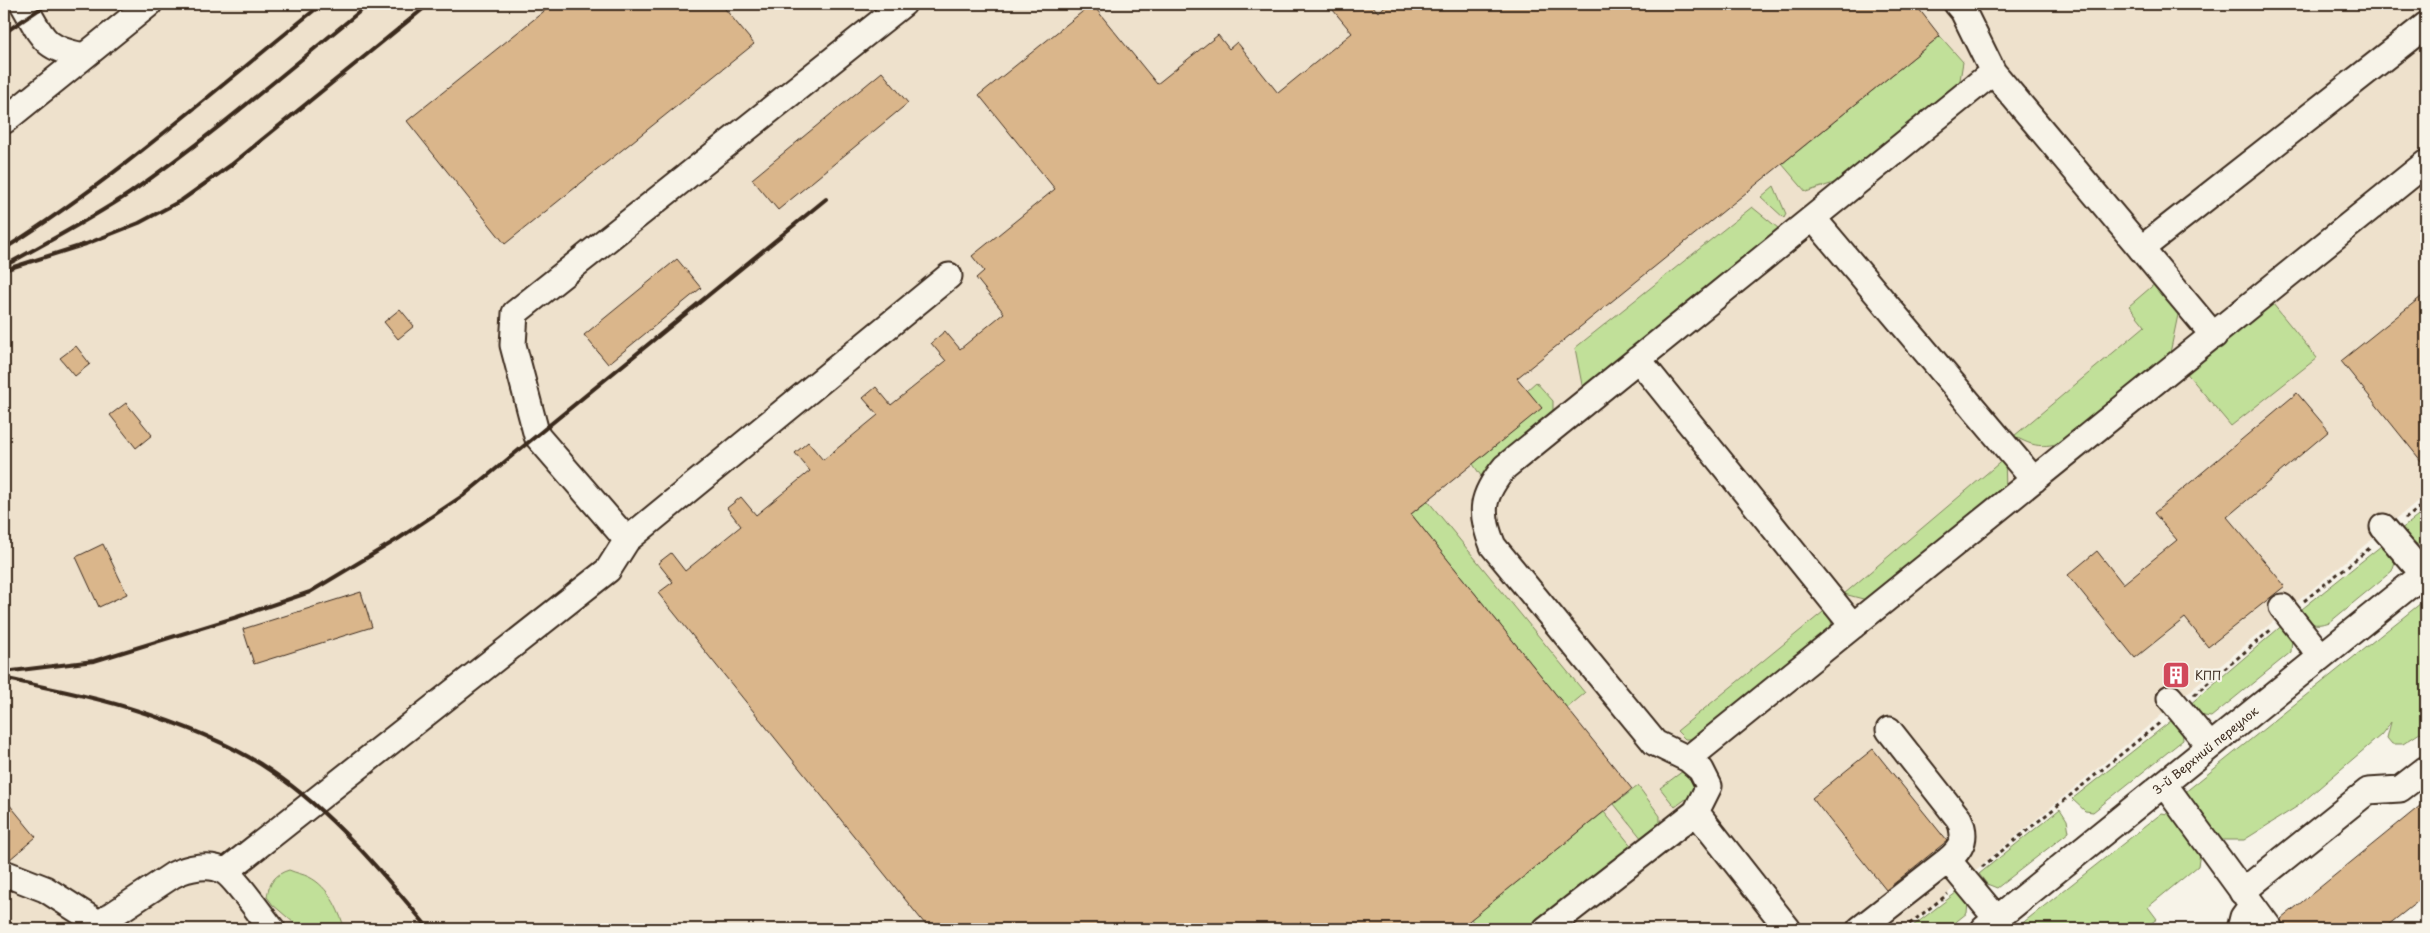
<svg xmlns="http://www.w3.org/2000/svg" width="2430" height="933" viewBox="0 0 2430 933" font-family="'Playpen Sans',sans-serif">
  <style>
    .built { fill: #eee1cc }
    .green { fill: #c1e099; stroke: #7e855c }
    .building { fill: #dab68b; stroke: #3b2a1e }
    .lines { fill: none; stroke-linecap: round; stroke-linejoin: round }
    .minor-casing { stroke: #3b2a1e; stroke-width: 29 }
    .path { stroke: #3b2a1e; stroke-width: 3; stroke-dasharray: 4 4; stroke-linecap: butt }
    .minor { stroke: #f7f3e8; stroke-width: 25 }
    .rail { stroke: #3b2a1e; stroke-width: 4 }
    .labels { text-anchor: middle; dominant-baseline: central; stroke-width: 4.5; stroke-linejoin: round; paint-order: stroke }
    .poi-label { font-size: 12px; fill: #3b2a1e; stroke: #f7f3e8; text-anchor: start }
    .street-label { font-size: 12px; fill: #3b2a1e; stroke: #f7f3e8 }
  </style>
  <rect width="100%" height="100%" fill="#f7f3e8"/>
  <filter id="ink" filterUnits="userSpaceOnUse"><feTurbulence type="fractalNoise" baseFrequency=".02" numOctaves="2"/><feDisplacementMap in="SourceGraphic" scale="10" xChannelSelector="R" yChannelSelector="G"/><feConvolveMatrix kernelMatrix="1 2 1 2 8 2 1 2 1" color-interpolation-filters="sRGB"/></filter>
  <g filter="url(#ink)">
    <path class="built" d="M 4,4 L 2426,4 L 2426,494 L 1905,929 L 4,929 Z"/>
    <path class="green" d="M 1940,36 L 1963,62 L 1959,86 L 1840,181 L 1806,192 L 1782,164 Z
      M 1774,186 L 1786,214 L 1784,218 L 1761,197 Z
      M 1752,207 L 1778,228 L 1768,240 L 1583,390 L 1575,348 Z
      M 2157,282 L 2179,310 L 2169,358 L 2064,442 C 2042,448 2034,447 2014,436 L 2145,326 L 2129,306 Z
      M 2273,304 L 2317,358 L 2231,426 L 2185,371 Z
      M 1536,382 L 1553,401 L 1553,416 L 1481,476 L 1473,464 L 1541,408 L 1527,390 Z
      M 2005,458 L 2006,489 L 1867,600 L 1844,594 Z
      M 1428,501 L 1585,693 L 1567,708 L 1411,514 Z
      M 2426,510 L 2426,542 L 2419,545 L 2408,539 L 2400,530 Z
      M 2386,542 L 2396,559 L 2392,571 L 2330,622 C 2315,627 2307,624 2297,613 Z
      M 2426,599 L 2426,729 L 2403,744 L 2392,744 L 2387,738 L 2391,722 L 2381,735 L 2298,806 L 2244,840 L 2220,840 L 2184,793 Z
      M 1830,610 L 1832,629 L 1696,739 L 1685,739 L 1677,731 L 1823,612 Z
      M 2285,623 L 2292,636 L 2291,652 L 2211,717 L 2198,715 L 2189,705 Z
      M 2176,717 L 2182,728 L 2183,740 L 2093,812 L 2085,811 L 2072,799 Z
      M 1683,771 L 1698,790 L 1675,807 L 1660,788 Z
      M 1638,786 L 1660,816 L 1660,826 L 1642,839 L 1614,804 Z
      M 2060,809 L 2067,820 L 2069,832 L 1997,888 L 1987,884 L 1979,874 Z
      M 1604,812 L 1633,848 L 1526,929 L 1478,929 L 1471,919 Z
      M 2162,813 L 2179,816 L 2201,847 L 2198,866 L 2148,907 L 2157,919 L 2143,929 L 2015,929 Z
      M 289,870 C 296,873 303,874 309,877 C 329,887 338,909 345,929 L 301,929 L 273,905 L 267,897 C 269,883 275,874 289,870 Z
      M 1961,889 L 1968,901 L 1967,913 L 1947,929 L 1909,929 Z"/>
    <path class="building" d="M 553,4 L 721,4 L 754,44 L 505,244 L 407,121 Z
      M 1092,4 L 1157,84 L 1218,35 L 1229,49 L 1237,42 L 1278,93 L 1352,33 L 1328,4 L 1371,4 L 1378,12 L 1388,4 L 1915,4 L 1940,36 L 1517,378 L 1542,408 L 1411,514 L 1632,789 L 1459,929 L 929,929 L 658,593 L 673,582 L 658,563 L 671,553 L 685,571 L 741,526 L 727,508 L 741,497 L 756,515 L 810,471 L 795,453 L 808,442 L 823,460 L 878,415 L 863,398 L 876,387 L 891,405 L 946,361 L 931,343 L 945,331 L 960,349 L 1004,313 L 976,278 L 984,271 L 972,256 L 1055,189 L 979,95 Z
      M 882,72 L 908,103 L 778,210 L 752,179 Z
      M 677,259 L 701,288 L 608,364 L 584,335 Z
      M 2426,293 L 2426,467 L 2341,361 Z
      M 400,309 L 414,326 L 398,339 L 384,322 Z
      M 76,346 L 90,364 L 75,376 L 60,358 Z
      M 2297,393 L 2329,431 L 2227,517 L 2285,586 L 2208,647 L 2185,618 L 2135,658 L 2068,575 L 2097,551 L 2123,584 L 2177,540 L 2154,513 Z
      M 126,403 L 152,435 L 136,448 L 110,415 Z
      M 103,544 L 127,594 L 99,607 L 76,557 Z
      M 361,592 L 372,627 L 254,664 L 243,629 Z
      M 1873,749 L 1947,841 L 1886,890 L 1812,798 Z
      M 4,798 L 36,837 L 9,860 L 4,859 Z
      M 2426,801 L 2426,895 L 2383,929 L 2284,929 L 2281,919 Z"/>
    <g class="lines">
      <g class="minor-casing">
        <path id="minor" d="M 23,4 C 43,38 42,48 84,56
          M 1957,4 L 1963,11 L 1993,72
          M 4,121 L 149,4
          M 1813,218 L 2034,480
          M 2141,249 L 2426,25
          M 1638,359 L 1853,626
          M 2383,527 L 2424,575
          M 627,540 L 537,436 L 513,345 L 515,313 L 903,4
          M 2282,607 L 2321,656
          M 2170,698 L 2210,746
          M 1889,730 L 1959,819 C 1967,836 1963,848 1948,860
          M 1688,759 L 1655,743 L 1493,546 C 1479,512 1481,496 1505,467 L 1993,72 L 2214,336
          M 2164,784 L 2270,929
          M 1696,812 L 1788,929
          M 225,872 L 608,570 L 627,540 L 949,276
          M 4,873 L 45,889 L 98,923
          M 2242,892 L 2368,791 L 2400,789 L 2426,769
          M 91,929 L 173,875 C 187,868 211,862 225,872 C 236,879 262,917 272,929
          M 1546,929 L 1696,812 L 1709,786 L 1701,770 L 1688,759 L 2426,163
          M 1860,929 L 1948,860 L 1997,919
          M 1984,929 L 2426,572
          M 2240,929 L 2243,917 L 2251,906"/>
      </g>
      <path class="path" d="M 2405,519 L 2426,503
        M 2304,601 L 2371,547
        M 2194,695 L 2273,628
        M 1982,867 L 2162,721
        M 1903,929 L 1948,894"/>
      <use href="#minor" class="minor"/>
      <path class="rail" d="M 4,33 L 47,4
        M 4,249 C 117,178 218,87 322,4
        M 8,264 C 49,241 91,219 130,193 C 213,135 291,67 369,4
        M 4,270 L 86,244 L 139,223 L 182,200 L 231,165 L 429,4
        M 4,672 L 94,661 L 237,617 L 310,592 L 398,539 L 464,495 L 826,199
        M 4,678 C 45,688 88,695 129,708 C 178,723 229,742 271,771 C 332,812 383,873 429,929
        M 4,917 L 14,929"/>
    </g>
  </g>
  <defs>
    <g id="building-square" transform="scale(1.4375)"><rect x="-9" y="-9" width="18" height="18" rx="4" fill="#d1495b" stroke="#f7f3e8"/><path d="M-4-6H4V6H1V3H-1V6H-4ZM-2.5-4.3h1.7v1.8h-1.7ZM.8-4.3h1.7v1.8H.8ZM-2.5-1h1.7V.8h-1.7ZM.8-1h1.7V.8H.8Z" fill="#fff"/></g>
  </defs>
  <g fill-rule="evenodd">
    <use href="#building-square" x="2176" y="675"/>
  </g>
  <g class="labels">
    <g class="poi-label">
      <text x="2195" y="675">КПП</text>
    </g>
    <g class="street-label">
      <text transform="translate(2205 750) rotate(-39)">3-й Верхний переулок</text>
    </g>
  </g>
  <rect width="2430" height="933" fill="none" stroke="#f7f3e8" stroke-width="20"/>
  <rect x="10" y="10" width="2410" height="913" fill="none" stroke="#3b2a1e" stroke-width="2" filter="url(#ink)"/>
</svg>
